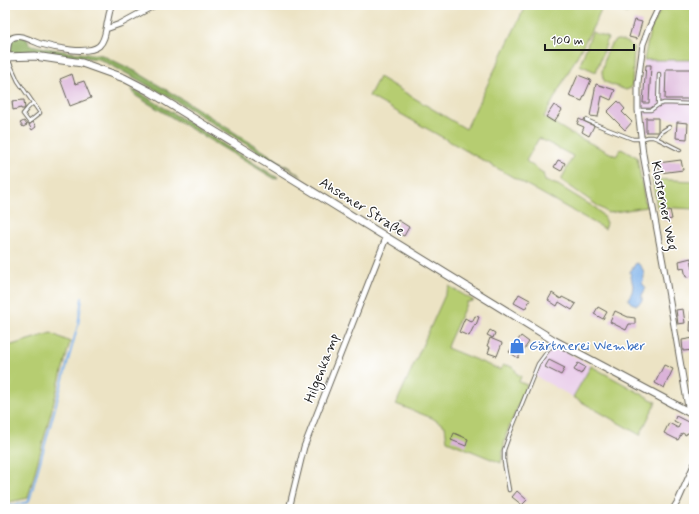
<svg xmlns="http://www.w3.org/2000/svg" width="699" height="514" viewBox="0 0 699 514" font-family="Mynerve,sans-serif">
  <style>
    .built { fill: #ebd1ec }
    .green { fill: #b6cd71; stroke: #697446 }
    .forest { fill: #90b063; stroke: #566640 }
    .water { fill: #7bb0e9; stroke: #4c6682 }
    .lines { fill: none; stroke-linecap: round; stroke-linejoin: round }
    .stream { stroke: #7bb0e9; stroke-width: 2 }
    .building { fill: #dbb3d9 }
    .lane-casing { stroke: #656257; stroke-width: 4.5 }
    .street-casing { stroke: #656257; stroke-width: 7 }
    .secondary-casing { stroke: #656257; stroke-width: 9 }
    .lane { stroke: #fff; stroke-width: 2.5 }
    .street { stroke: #fff; stroke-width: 5 }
    .secondary { stroke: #fff; stroke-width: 7 }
    .labels { text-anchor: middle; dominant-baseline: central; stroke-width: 3; stroke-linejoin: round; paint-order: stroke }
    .street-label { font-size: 14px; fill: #1c1c1c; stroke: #fff }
    .shop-label { font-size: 14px; fill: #366cbe; stroke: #fff; text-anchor: start }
  </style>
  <rect width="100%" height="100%" fill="#fff"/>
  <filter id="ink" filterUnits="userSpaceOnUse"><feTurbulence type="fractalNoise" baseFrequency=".025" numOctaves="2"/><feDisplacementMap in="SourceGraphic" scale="8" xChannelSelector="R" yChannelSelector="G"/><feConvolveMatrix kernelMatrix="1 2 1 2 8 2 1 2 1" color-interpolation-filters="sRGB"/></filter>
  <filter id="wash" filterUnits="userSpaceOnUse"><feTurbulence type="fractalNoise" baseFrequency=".012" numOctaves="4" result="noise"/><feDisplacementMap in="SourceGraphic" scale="16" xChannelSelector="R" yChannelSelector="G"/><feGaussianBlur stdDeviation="0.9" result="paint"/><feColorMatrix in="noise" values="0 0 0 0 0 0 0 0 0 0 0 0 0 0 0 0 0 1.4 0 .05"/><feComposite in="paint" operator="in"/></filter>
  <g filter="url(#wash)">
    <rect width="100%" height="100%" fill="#ece3c4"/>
    <path class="built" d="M 644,60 L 694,60 L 694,120 L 641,116 L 641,85 Z
      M 554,345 L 591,366 L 573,397 L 535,376 L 539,365 Z"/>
    <path class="green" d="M 526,5 L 603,5 L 594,25 L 544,117 L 570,133 L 616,156 L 621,149 L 637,157 L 646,207 L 608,213 L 561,180 L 573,156 L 539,138 L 526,161 L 543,173 L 545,181 L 558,185 L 597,209 L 603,216 L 606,223 L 605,229 L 369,96 L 379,77 L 466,129 Z
      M 608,5 L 631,5 L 627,13 Z
      M 663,5 L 694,5 L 694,60 L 644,60 L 650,30 Z
      M 592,32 L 608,38 L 596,72 L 580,65 Z
      M 616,40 C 623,40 630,43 634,48 L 632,84 L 631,88 L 626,90 L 605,82 L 603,78 L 602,72 L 605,57 L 611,44 Z
      M 652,179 L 694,181 L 694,209 L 657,207 Z
      M 449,286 L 474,301 L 467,302 L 448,344 L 447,348 L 501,370 L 503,365 L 506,366 L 507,365 L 514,368 L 518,375 L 521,376 L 519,382 L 527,385 L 506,435 L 501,463 L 447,441 L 445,426 L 432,418 L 396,404 Z
      M 51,333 L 70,342 L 28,498 L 5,503 L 5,347 Z
      M 591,366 L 656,402 L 640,435 L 573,397 Z"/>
    <path class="forest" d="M 5,31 L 11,34 L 24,34 L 30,45 L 68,52 L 102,55 L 135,71 L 195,107 L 302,176 L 252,148 L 185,106 L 124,72 L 99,59 L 30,51 L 5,54 Z
      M 131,89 L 140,93 L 186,121 L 278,178 L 275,179 L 136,96 Z"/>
    <path class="water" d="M 636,263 C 644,266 646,276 642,283 L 646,288 L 642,295 L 642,301 L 637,305 L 631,303 L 628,299 L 632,292 L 633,286 L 630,272 Z"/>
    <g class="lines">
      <path class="stream" d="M 5,507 L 28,502 L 30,498 L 78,325 L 82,298"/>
    </g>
    <g id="blocks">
      <path class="building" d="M 634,20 L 642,22 L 637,39 L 629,37 Z
        M 646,65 L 651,65 L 649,103 L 643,103 Z
        M 666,69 L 694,69 L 694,99 L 665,99 Z
        M 72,74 L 75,84 L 84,81 L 91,98 L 70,106 L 60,79 Z
        M 578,75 L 591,80 L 582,101 L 569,96 Z
        M 596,84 L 615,90 L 611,100 L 602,96 L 598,117 L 590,116 Z
        M 24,100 L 25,109 L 21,109 L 21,108 L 13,110 L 12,101 Z
        M 618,101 L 625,109 L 622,112 L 632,122 L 625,130 L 607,112 Z
        M 554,105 L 562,110 L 554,122 L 546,117 Z
        M 646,118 L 658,118 L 658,132 L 646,132 Z
        M 579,119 L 594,126 L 589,136 L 582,132 L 584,127 L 577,124 Z
        M 24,121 L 27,125 L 23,127 L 20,123 Z
        M 33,122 L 36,127 L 32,130 L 29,125 Z
        M 677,122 L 688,123 L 687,139 L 676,138 Z
        M 558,160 L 565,163 L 561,171 L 554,167 Z
        M 681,160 L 683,170 L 660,173 L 658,163 Z
        M 670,210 L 672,219 L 664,221 L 662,212 Z
        M 398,220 L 409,227 L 404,236 L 395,232 L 398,225 L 396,224 Z
        M 691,258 L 694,276 L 686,277 L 684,268 L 680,269 L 679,261 Z
        M 552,293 L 561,299 L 562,297 L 576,304 L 572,310 L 559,302 L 557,306 L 548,300 Z
        M 519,294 L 530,300 L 525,309 L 514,303 Z
        M 598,307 L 607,312 L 603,319 L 594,314 Z
        M 683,309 L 685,323 L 678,324 L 676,310 Z
        M 615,311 L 628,317 L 635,318 L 635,324 L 629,324 L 626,330 L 610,322 Z
        M 691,311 L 694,311 L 694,331 L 690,331 Z
        M 475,316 L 479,317 L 476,325 L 475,324 L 469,336 L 459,332 L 465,318 L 472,322 Z
        M 490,330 L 495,333 L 493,338 L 487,335 Z
        M 521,336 L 529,342 L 518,358 L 509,352 Z
        M 490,338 L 502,343 L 497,356 L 488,353 L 490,347 L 487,346 Z
        M 694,338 L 694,350 L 683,351 L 682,340 Z
        M 549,360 L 565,368 L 561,375 L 545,367 Z
        M 578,363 L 585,367 L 581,374 L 574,370 Z
        M 664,365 L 673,369 L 664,388 L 655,383 Z
        M 676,416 L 694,425 L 692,434 L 687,433 L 686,435 L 682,433 L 678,440 L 664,433 L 669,423 L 678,428 L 680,424 L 674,421 Z
        M 454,433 L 468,439 L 466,446 L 451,440 Z
        M 517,491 L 527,500 L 522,505 L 512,497 Z"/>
    </g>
  </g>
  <g filter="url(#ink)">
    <use href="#blocks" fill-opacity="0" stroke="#656257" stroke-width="1"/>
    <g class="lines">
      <g class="lane-casing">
        <path id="lane" d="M 8,59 L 18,81 L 40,113 L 29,122 L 23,114 L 28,108 L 33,103
          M 658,105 L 659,74
          M 638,110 L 651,110 L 658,105 L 664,103 L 694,104
          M 586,120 L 607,129 L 633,139 L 641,139 L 648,137 L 653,137 L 658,139 L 680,150
          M 657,138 L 661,132 L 669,127
          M 509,490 L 504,462 L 504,450 L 509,436 L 538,364 L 555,341"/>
      </g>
      <g class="street-casing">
        <path id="street" d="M 660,5 L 649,28 L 643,44 L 638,82 L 638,110 L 643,154 L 666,279 L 689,413
          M 106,29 L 111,5
          M 7,57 C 8,51 7,43 11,39 C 19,32 33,42 41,44 C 54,48 88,55 99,46 C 104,41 105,35 106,29 L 120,24 L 155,5
          M 289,509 L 304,447 L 386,238
          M 673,509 L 678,501 L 694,465"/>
      </g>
      <g class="secondary-casing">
        <path id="secondary" d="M 5,57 L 35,56 L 82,63 L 124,78 L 149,91 L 555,341 L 694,415"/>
      </g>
      <use href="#lane" class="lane"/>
      <use href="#street" class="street"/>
      <use href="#secondary" class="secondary"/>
    </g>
  </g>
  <defs>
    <g id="shop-bare" transform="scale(1.2)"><path d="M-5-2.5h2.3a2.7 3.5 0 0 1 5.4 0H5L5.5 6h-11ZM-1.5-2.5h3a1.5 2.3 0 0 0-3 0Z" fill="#3f7fe0" stroke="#fff" stroke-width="2.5" paint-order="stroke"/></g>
  </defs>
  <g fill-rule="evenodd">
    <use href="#shop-bare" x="517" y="346"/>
  </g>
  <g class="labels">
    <g class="street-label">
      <text transform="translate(664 206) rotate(79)">Klosterner Weg</text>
      <text transform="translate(362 207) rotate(32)">Ahsener Straße</text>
      <text transform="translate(322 368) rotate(-69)">Hilgenkamp</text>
    </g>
    <g class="shop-label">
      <text x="529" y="346">Gärtnerei Wember</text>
    </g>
  </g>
  <rect width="699" height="514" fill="none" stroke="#fff" stroke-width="20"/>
  <path d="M545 44v6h89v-6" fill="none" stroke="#1c1c1c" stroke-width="2"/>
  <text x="551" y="44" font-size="12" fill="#1c1c1c" stroke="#ffffff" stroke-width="3" paint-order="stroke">100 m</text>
</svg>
